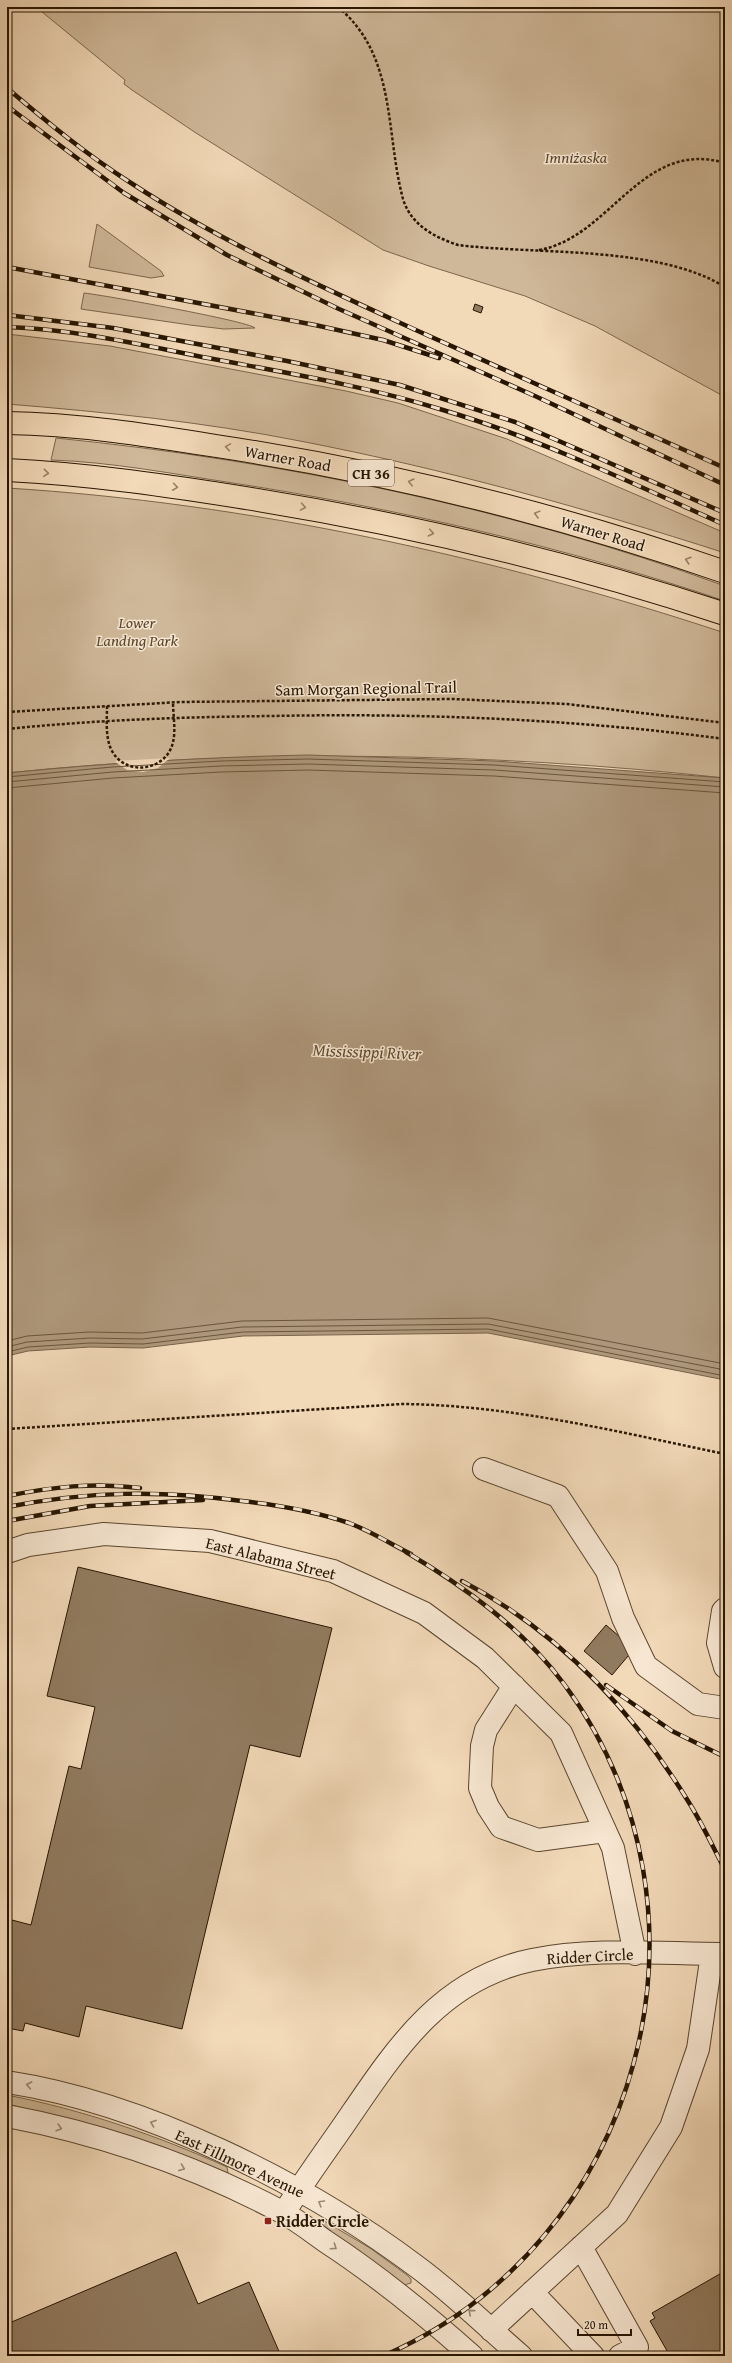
<svg xmlns="http://www.w3.org/2000/svg" width="732" height="2363" viewBox="0 0 732 2363" font-family="'Gentium Book Plus',serif">
  <style>
    .green { fill: #cfb899; stroke: #7b664c }
    .water { fill: #ad9679; stroke: #776249 }
    .pier { fill: #f2d9b8 }
    .lines { fill: none; stroke-linecap: round; stroke-linejoin: round }
    .shore { stroke: #6a563c; stroke-width: 1 }
    .building { fill: #917b60; stroke: #271500 }
    .minor-casing { stroke: #5a462e; stroke-width: 24 }
    .highway-casing { stroke: #271500; stroke-width: 24 }
    .path { stroke: #271500; stroke-width: 2.5; stroke-dasharray: 3 2; stroke-linecap: butt }
    .minor { stroke: #f7e6d1; stroke-width: 22 }
    .highway { stroke: #f2d9b8; stroke-width: 22 }
    .rail-casing { stroke: #271500; stroke-width: 4.5 }
    .rail { stroke: #f7e6d1; stroke-width: 3; stroke-dasharray: 9; stroke-linecap: butt }
    .oneway { stroke: #978165 }
    .oneway2 { stroke: #998873 }
    .poi-dot { fill: #8f2418; stroke: #f7e6d1; stroke-width: 1.5 }
    .labels { text-anchor: middle; dominant-baseline: central; stroke-width: 3; stroke-linejoin: round; paint-order: stroke }
    .shield { fill: #f7e6d1; stroke: #65543f; stroke-width: 1 }
    .shield-label { font-size: 15px; font-weight: bold; fill: #271500 }
    .park-label { font-size: 16px; font-style: italic; fill: #59462e; stroke: #f7e6d1 }
    .street-label { font-size: 16px; fill: #271500; stroke: #f7e6d1 }
    .poi-label { font-size: 16px; font-weight: bold; fill: #271500; stroke: #f7e6d1; text-anchor: start }
    .water-label { font-size: 17px; font-style: italic; fill: #5d4930; stroke: #f7e6d1 }
  </style>
  <rect width="100%" height="100%" fill="#f2d9b8"/>
  <filter id="stains"><feTurbulence type="fractalNoise" baseFrequency=".005" numOctaves="4"/><feColorMatrix values="0 0 0 0 .2 0 0 0 0 .09 0 0 0 0 .02 0 0 0 .5 -.17"/></filter>
  <radialGradient id="worn" r=".72"><stop offset=".6" stop-color="#630" stop-opacity="0"/><stop offset="1" stop-color="#630" stop-opacity=".3"/></radialGradient>
  <path class="green" d="M 36,7 L 725,7 L 725,397 L 595,326 L 525,296 L 429,266 L 383,250 L 196,133 L 132,90 L 124,84 L 125,80 Z
    M 97,224 L 161,271 L 164,276 L 151,278 L 89,267 Z
    M 84,293 C 103,295 248,321 255,328 L 224,329 L 190,325 L 81,309 Z
    M 7,334 L 110,346 L 346,391 L 398,403 L 507,439 L 725,533 L 725,553 C 585,508 445,469 300,441 C 204,422 105,412 7,404 Z
    M 56,438 C 283,461 510,508 725,586 L 725,601 C 565,547 400,509 233,483 C 173,474 112,462 51,460 Z
    M 7,488 C 249,503 495,557 725,633 L 725,778 C 487,752 245,748 7,773 Z
    M 7,2095 C 83,2110 156,2135 227,2167 L 228,2173 L 226,2175 L 56,2116 L 7,2104 Z
    M 321,2219 L 370,2248 L 407,2275 L 411,2279 L 411,2283 L 404,2285 L 318,2224 Z"/>
  <path class="water" d="M 308,755 L 495,761 L 725,778 L 725,1380 L 488,1333 L 243,1336 L 143,1348 L 90,1347 L 28,1351 L 7,1356 L 7,773 C 107,763 208,757 308,755 Z"/>
  <path class="pier" d="M 170,758 L 158,768 L 143,772 L 127,770 L 114,761 Z"/>
  <g class="lines">
    <path class="shore" d="M 7,777 L 112,767 L 221,761 L 308,759 L 494,765 L 725,782
      M 7,782 L 113,772 L 221,766 L 308,764 L 494,770 L 725,787
      M 7,788 L 113,778 L 221,772 L 308,770 L 494,776 L 725,793
      M 7,1341 L 27,1336 L 89,1332 L 142,1333 L 242,1321 L 488,1318 L 725,1364
      M 7,1347 L 27,1342 L 90,1338 L 142,1339 L 242,1327 L 488,1324 L 725,1370
      M 7,1352 L 28,1347 L 90,1343 L 143,1344 L 243,1332 L 488,1329 L 725,1376"/>
  </g>
  <path class="building" d="M 475,304 L 483,307 L 481,313 L 473,310 Z
    M 78,1567 L 332,1628 L 300,1757 L 250,1745 L 182,2029 L 86,2006 L 79,2037 L 25,2023 L 23,2031 L 7,2028 L 9,2020 L 7,2019 L 7,1942 L 12,1920 L 31,1925 L 69,1766 L 81,1769 L 95,1707 L 47,1696 Z
    M 606,1625 L 634,1649 L 612,1675 L 584,1651 Z
    M 176,2252 L 198,2304 L 249,2282 L 281,2356 L 7,2356 L 7,2324 Z
    M 725,2271 L 725,2356 L 670,2356 L 650,2321 L 655,2318 L 652,2313 Z"/>
  <g class="lines">
    <g class="minor-casing">
      <path id="minor" d="M 484,1469 L 558,1496 L 607,1571 L 623,1618 L 646,1666 L 698,1704 L 725,1708
        M 7,1552 L 28,1545 L 104,1534 L 210,1541 L 333,1571 L 424,1613 L 485,1658 L 561,1733 L 613,1848 L 635,1954
        M 725,1609 L 723,1611 L 718,1643 L 725,1667
        M 514,1686 L 486,1730 L 482,1746 L 480,1788 L 488,1807 L 501,1827 L 538,1840 L 605,1831
        M 7,2082 C 145,2103 305,2183 416,2266 C 453,2293 486,2326 521,2356
        M 7,2116 C 102,2134 197,2167 282,2212 C 297,2220 311,2231 325,2241 C 377,2275 426,2315 472,2356
        M 284,2213 C 305,2179 329,2147 352,2113 C 399,2044 444,1978 532,1960 C 593,1947 663,1954 725,1954
        M 581,2247 L 637,2347 L 620,2356
        M 532,2292 L 593,2356
        M 491,2330 L 617,2214 L 671,2127 L 698,2049 L 712,1954"/>
    </g>
    <g class="highway-casing">
      <path id="highway" d="M 7,423 C 77,424 147,435 216,446 C 389,472 560,515 725,572
        M 7,470 C 89,474 171,486 252,499 C 412,525 571,563 725,614"/>
    </g>
    <path class="path" d="M 116,7 L 122,9 L 141,7
      M 338,7 C 397,56 385,132 403,199 C 411,225 434,237 458,245 C 537,255 657,245 725,287
      M 539,250 C 610,238 642,138 725,163
      M 107,706 C 107,720 105,738 112,751 C 126,777 167,771 173,742 C 176,730 173,715 173,702
      M 7,712 L 180,702 L 453,699 L 567,704 L 725,723
      M 7,729 C 95,720 183,717 271,716 C 423,713 574,719 725,739
      M 7,1429 L 402,1404 C 511,1405 618,1432 725,1454"/>
    <use href="#minor" class="minor"/>
    <use href="#highway" class="highway"/>
    <g class="rail-casing">
      <path id="rail" d="M 7,88 C 47,122 87,155 131,183 C 221,242 320,286 418,331 C 520,377 623,423 725,468
        M 7,106 L 124,193 L 227,255 L 339,309 L 535,396 L 725,485
        M 7,267 L 315,325 L 383,340 L 439,358
        M 7,315 L 113,328 L 287,361 L 400,385 L 515,422 L 725,513
        M 7,327 C 74,329 142,345 208,358 C 287,373 366,386 443,410 C 540,439 632,483 725,525
        M 7,1496 C 52,1487 94,1482 140,1488
        M 7,1507 C 89,1491 159,1490 242,1501 C 278,1505 314,1511 349,1523 C 370,1531 391,1544 411,1554
        M 7,1521 L 90,1506 L 203,1500
        M 462,1581 C 559,1632 631,1708 688,1801 C 702,1823 713,1847 725,1870
        M 606,1685 L 672,1731 L 725,1757
        M 383,2356 C 642,2244 732,1911 564,1684 C 522,1628 465,1587 406,1552"/>
    </g>
    <use href="#rail" class="rail"/>
  </g>
  <defs><path id="oneway-chevron" d="M-2-3.5L2.5 0L-2 3.5" fill="none" stroke-width="1.6" stroke-linecap="round" stroke-linejoin="round"/></defs>
  <g class="oneway">
    <use href="#oneway-chevron" transform="translate(228 447) rotate(-171)"/>
    <use href="#oneway-chevron" transform="translate(46 473) rotate(5)"/>
    <use href="#oneway-chevron" transform="translate(411 482) rotate(-167)"/>
    <use href="#oneway-chevron" transform="translate(175 487) rotate(8)"/>
    <use href="#oneway-chevron" transform="translate(303 507) rotate(10)"/>
    <use href="#oneway-chevron" transform="translate(537 514) rotate(-165)"/>
    <use href="#oneway-chevron" transform="translate(431 533) rotate(12)"/>
    <use href="#oneway-chevron" transform="translate(688 560) rotate(-162)"/>
  </g>
  <g class="oneway2">
    <use href="#oneway-chevron" transform="translate(29 2085) rotate(-169)"/>
    <use href="#oneway-chevron" transform="translate(153 2123) rotate(-160)"/>
    <use href="#oneway-chevron" transform="translate(59 2128) rotate(16)"/>
    <use href="#oneway-chevron" transform="translate(182 2168) rotate(21)"/>
    <use href="#oneway-chevron" transform="translate(321 2203) rotate(-149)"/>
    <use href="#oneway-chevron" transform="translate(334 2247) rotate(34)"/>
    <use href="#oneway-chevron" transform="translate(471 2312) rotate(-139)"/>
  </g>
  <rect class="poi-dot" x="264" y="2217" width="8" height="8" rx="2"/>
  <g class="labels">
    <rect class="shield" x="348" y="460" width="46" height="26" rx="3"/>
    <g class="shield-label">
      <text x="371" y="473">CH 36</text>
    </g>
    <g class="park-label">
      <text x="576" y="157">Imniżaska</text>
      <text x="137" y="622">Lower<tspan x="137" dy="18">Landing Park</tspan></text>
    </g>
    <g class="street-label">
      <text transform="translate(288 458) rotate(10)">Warner Road</text>
      <text transform="translate(603 533) rotate(17)">Warner Road</text>
      <text transform="translate(366 688) rotate(-1)">Sam Morgan Regional Trail</text>
      <text transform="translate(271 1558) rotate(14)">East Alabama Street</text>
      <text transform="translate(590 1956) rotate(-3)">Ridder Circle</text>
      <text transform="translate(240 2163) rotate(25)">East Fillmore Avenue</text>
    </g>
    <g class="poi-label">
      <text x="276" y="2221">Ridder Circle</text>
    </g>
    <g class="water-label">
      <text transform="translate(367 1051) rotate(2)">Mississippi River</text>
    </g>
  </g>
  <rect width="732" height="2363" fill="none" stroke="#f2d9b8" stroke-width="24"/>
  <rect x="8" y="8" width="716" height="2347" fill="none" stroke="#271500" stroke-width="2"/>
  <rect x="12" y="12" width="708" height="2339" fill="none" stroke="#271500"/>
  <path d="M578 2329v6h53v-6" fill="none" stroke="#271500" stroke-width="2"/>
  <text x="584" y="2329" font-size="12" fill="#271500" stroke="#f7e6d1" stroke-width="3" paint-order="stroke">20 m</text>
  <rect width="100%" height="100%" filter="url(#stains)"/>
  <rect width="100%" height="100%" fill="url(#worn)"/>
</svg>
